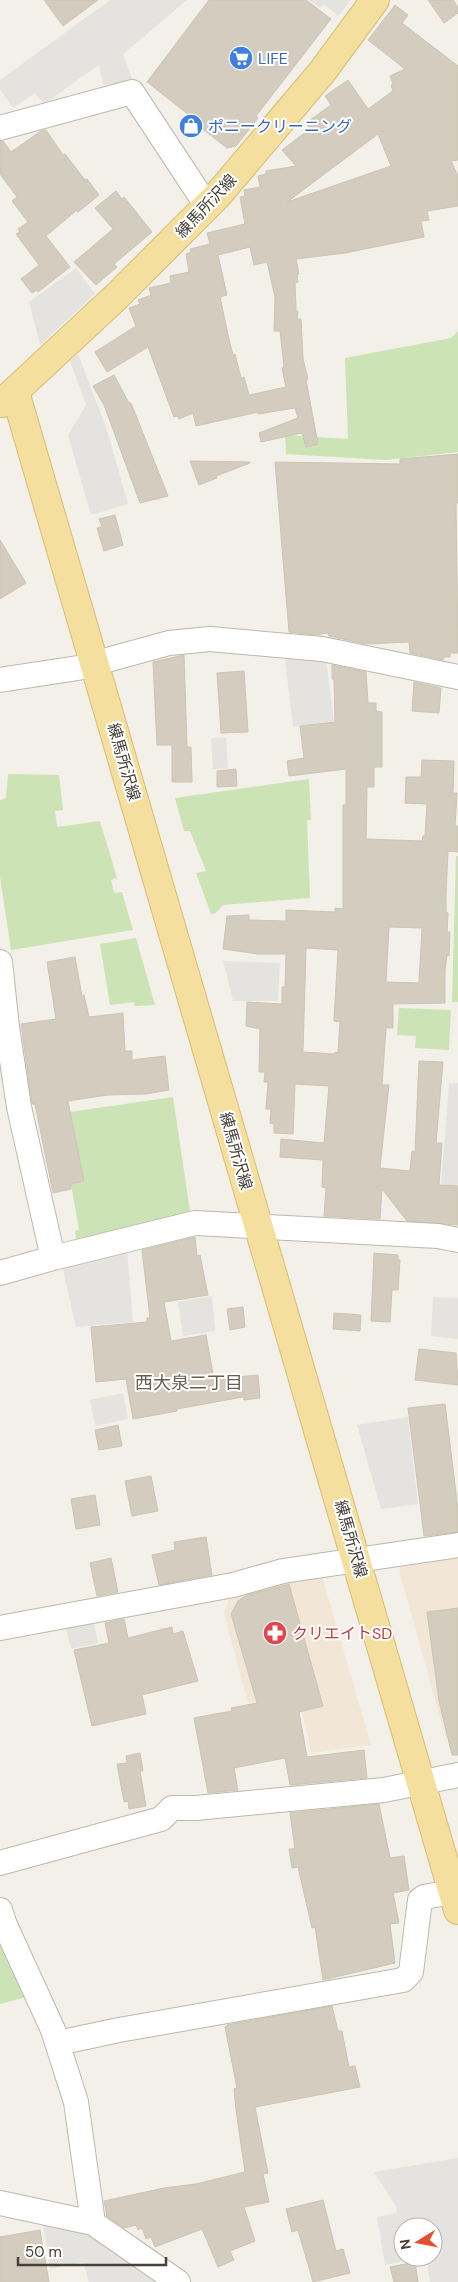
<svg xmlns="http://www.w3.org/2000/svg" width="458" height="2282" viewBox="0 0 458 2282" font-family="'DM Sans','Noto Sans JP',sans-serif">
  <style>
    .commercial { fill: #f2e7d6 }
    .green { fill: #cce3b5 }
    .parking { fill: #e4e3e0; fill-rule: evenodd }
    .building { fill: #d3ccbf; stroke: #cdc4b3; fill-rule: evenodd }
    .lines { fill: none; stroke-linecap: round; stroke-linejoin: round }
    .minor-casing { stroke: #bdb8ac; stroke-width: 26 }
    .primary-casing { stroke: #d8bd71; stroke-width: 30 }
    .minor { stroke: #fff; stroke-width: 24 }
    .primary { stroke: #f5df9f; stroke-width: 28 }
    .labels { text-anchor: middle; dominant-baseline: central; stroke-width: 4; stroke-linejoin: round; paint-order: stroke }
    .shop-label { font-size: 16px; fill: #366cbe; stroke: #fff; text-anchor: start }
    .street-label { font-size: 16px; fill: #454038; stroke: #fff }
    .health-label { font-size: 16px; fill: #be3a42; stroke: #fff; text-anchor: start }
    .neighbourhood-label { font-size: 18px; fill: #675f50; stroke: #fff }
  </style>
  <rect width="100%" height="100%" fill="#f2f0e8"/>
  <path class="commercial" d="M 458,1555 L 458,1737 L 446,1739 L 399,1570 L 405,1562 Z
    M 322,1576 L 371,1745 L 311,1753 L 298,1693 L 248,1703 L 224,1614 L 230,1596 L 288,1580 Z"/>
  <path class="green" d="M 458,331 L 458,452 L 385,460 L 286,454 L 285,435 L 348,439 L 345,358 L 451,338 Z
    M 8,774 L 59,775 L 63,810 L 55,811 L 57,827 L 100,821 L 117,878 L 111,880 L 114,893 L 122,892 L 133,930 L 11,950 L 0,877 L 0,800 L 6,798 Z
    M 309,779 L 311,820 L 307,820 L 310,898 L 223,905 L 216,913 L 211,914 L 196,873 L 206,871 L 190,831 L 184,831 L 175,798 Z
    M 456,856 L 458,856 L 458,1002 L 452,1002 Z
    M 136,938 L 155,1005 L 135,1006 L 134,1002 L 110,1005 L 100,944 Z
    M 399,1008 L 451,1010 L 449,1050 L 415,1048 L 416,1036 L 397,1035 Z
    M 173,1097 L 191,1218 L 77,1246 L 75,1231 L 79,1230 L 71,1184 L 84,1181 L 70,1112 Z
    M 0,1934 L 26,1997 L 0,2004 Z"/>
  <path class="parking" d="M 110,0 L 187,0 L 123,54 L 133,81 L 116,85 L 114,83 L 103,85 L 99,65 L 44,104 L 35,93 L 13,108 L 0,89 L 0,80 Z
    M 309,0 L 351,0 L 338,16 L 324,4 L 320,8 Z
    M 76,268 L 95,294 L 40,345 L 29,302 Z
    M 78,354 L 106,427 L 128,504 L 91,515 L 68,435 L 86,405 L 70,361 Z
    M 284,652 L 326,659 L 334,721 L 293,727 Z
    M 226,737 L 228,768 L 213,769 L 211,738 Z
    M 223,961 L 280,963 L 278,1001 L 233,1001 Z
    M 449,1083 L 458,1083 L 458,1186 L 441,1185 Z
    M 127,1250 L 133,1322 L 76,1327 L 61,1261 Z
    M 212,1296 L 215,1331 L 183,1336 L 178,1302 Z
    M 433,1297 L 458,1298 L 458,1339 L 431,1336 Z
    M 123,1393 L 128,1419 L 95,1426 L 90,1400 Z
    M 408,1417 L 418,1504 L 381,1509 L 357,1425 Z
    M 93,1620 L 98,1643 L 71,1649 L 65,1625 Z
    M 458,2158 L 458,2282 L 430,2282 L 426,2257 L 385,2265 L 377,2217 L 397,2213 L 396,2206 L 374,2172 ZM 403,2227 L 433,2227 L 433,2257 L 403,2257 Z
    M 43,2223 L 91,2233 L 158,2282 L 89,2282 L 83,2262 L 50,2269 Z"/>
  <path class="building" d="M 44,0 L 98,0 L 63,26 Z
    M 209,0 L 306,0 L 331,19 L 256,116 L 258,118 L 236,146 L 227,148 L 200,127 L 194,136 L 181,126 L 189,115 L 147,82 Z
    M 428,0 L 453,0 L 458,7 L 458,13 L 444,23 Z
    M 395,5 L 408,15 L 402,23 L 458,66 L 458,160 L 451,161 L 458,176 L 458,206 L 427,211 L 429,220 L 421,221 L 424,237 L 345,253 L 296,259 L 299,274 L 297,274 L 298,282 L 295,283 L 296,311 L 298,311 L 297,319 L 301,319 L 303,359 L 308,379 L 306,380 L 318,444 L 306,447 L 302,433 L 261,442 L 259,433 L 298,418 L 295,408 L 258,414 L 258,412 L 196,426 L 193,413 L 179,419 L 178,416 L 174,417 L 148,347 L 107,372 L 95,352 L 136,326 L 129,308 L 140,304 L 138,300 L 151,295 L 149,288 L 171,283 L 170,276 L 189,272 L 186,254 L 191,252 L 190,249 L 210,244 L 207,233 L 245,224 L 240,197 L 245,196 L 244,190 L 260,187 L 258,176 L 266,174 L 266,171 L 296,166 L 282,150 L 310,129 L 306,123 L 331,105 L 325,96 L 348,80 L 368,109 L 393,91 L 391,85 L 393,84 L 390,76 L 405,69 L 368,40 ZM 378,134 L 391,166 L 287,202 ZM 250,247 L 254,265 L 267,262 L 275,297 L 274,331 L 280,331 L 284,367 L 282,368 L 286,387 L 249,395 L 244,377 L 241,378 L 235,354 L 233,355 L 228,335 L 220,297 L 227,295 L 218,255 Z
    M 46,130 L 63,155 L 65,154 L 85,180 L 87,179 L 99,195 L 78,212 L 77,210 L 46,236 L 70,267 L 38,292 L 37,290 L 32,293 L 21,279 L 39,265 L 16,234 L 20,232 L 18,229 L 28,222 L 12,201 L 17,197 L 0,174 L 0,141 L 3,141 L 11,152 L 41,131 Z
    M 116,191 L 122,199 L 124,197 L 152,232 L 114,264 L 117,267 L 96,285 L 74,262 L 113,229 L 95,208 Z
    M 114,375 L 129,403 L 131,403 L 168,496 L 140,503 L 104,405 L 93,386 Z
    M 458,454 L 458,503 L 456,503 L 458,653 L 450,653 L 450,657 L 444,657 L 443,660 L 410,653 L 409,642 L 366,644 L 329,636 L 328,633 L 316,635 L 289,632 L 275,462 L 400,464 L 400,459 Z
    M 190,461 L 250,462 L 250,463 L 216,476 L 217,478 L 199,485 Z
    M 115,515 L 123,545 L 104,551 L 97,528 L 102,527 L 99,519 Z
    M 0,540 L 26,583 L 0,599 Z
    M 184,655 L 187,747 L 191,747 L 192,782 L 172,782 L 172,745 L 157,745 L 153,662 Z
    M 332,665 L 366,672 L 368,703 L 376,703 L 376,711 L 382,712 L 382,767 L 374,767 L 374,787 L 367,787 L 366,839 L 422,841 L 423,836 L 425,836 L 427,804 L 405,803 L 406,777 L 421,777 L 422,760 L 454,761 L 453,793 L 457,793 L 455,826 L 458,826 L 458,852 L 448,851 L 446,894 L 446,912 L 448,913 L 447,932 L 450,932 L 449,956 L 447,955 L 445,970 L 445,1003 L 393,1004 L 393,1028 L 386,1028 L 382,1085 L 389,1085 L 380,1168 L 410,1171 L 412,1151 L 415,1152 L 419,1061 L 443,1062 L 436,1143 L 442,1143 L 439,1185 L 458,1186 L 458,1225 L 407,1221 L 382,1189 L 380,1219 L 324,1216 L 326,1188 L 322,1187 L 323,1160 L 280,1157 L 281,1139 L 324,1143 L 329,1086 L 295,1084 L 293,1134 L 274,1133 L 274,1124 L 270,1123 L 271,1109 L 266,1109 L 268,1082 L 264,1082 L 265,1072 L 259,1072 L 260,1029 L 246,1026 L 247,1002 L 282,1004 L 282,987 L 285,987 L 286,954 L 258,954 L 223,949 L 227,916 L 249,915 L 249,920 L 286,921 L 286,910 L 335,912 L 335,908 L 343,909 L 343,805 L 346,805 L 346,769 L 289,776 L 287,761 L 304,758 L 300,726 L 335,722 L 334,679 L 332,679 ZM 389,927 L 422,928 L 419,983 L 386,982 ZM 306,948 L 338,950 L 334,1021 L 340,1022 L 338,1053 L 335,1052 L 335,1054 L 303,1052 Z
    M 244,671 L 248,732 L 221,733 L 217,673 Z
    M 414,682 L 441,688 L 439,713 L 412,711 Z
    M 236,769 L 237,786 L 217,787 L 217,771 Z
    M 75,957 L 82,996 L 84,995 L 89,1017 L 123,1013 L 125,1051 L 132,1051 L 132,1060 L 165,1056 L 169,1090 L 146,1094 L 107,1095 L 68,1101 L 84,1181 L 71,1184 L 71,1189 L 53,1193 L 35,1104 L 32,1104 L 21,1024 L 56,1019 L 47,962 Z
    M 195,1237 L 197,1256 L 200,1255 L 208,1295 L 164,1302 L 171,1341 L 206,1335 L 214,1379 L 258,1375 L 260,1398 L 244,1400 L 243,1397 L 177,1409 L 177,1411 L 133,1419 L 126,1379 L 96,1382 L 91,1327 L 147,1322 L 147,1318 L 150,1318 L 142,1250 Z
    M 374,1253 L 398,1255 L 398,1260 L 400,1260 L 398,1290 L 392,1290 L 390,1322 L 371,1321 Z
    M 243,1307 L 245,1327 L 230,1330 L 227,1309 Z
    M 334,1313 L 361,1315 L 360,1331 L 333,1329 Z
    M 419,1349 L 456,1353 L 458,1385 L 415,1380 Z
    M 445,1404 L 458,1509 L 458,1532 L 424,1536 L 408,1408 Z
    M 118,1425 L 122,1446 L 99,1450 L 95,1430 Z
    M 151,1476 L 158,1511 L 132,1516 L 125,1481 Z
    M 95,1495 L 100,1525 L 76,1529 L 71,1499 Z
    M 206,1537 L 212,1575 L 159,1585 L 152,1555 L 175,1550 L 174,1542 Z
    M 111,1558 L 118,1592 L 97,1596 L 90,1563 Z
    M 289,1584 L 323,1706 L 299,1712 L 307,1757 L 364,1750 L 367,1778 L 290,1785 L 285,1758 L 234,1768 L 238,1790 L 208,1793 L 194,1718 L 232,1711 L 231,1708 L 257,1703 L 231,1614 L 238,1601 L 247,1595 Z
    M 458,1608 L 458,1755 L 452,1755 L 439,1701 L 427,1612 Z
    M 124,1619 L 128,1638 L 172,1627 L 173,1634 L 183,1631 L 198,1681 L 142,1695 L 146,1714 L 92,1726 L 74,1650 L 109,1643 L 105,1623 Z
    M 140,1753 L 143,1771 L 140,1771 L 146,1806 L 129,1809 L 128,1801 L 124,1802 L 117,1764 L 127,1763 L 126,1756 Z
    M 379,1804 L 390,1858 L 404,1856 L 409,1890 L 393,1893 L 399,1923 L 390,1924 L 395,1963 L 323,1980 L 315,1927 L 312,1928 L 298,1867 L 292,1868 L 289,1849 L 295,1849 L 290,1813 Z
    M 332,2006 L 338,2031 L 342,2031 L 349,2067 L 355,2066 L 360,2087 L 255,2107 L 268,2173 L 263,2174 L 269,2202 L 244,2207 L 255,2241 L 230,2251 L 234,2260 L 218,2267 L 202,2229 L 155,2247 L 151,2237 L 146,2239 L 142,2228 L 138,2230 L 136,2225 L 124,2228 L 107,2216 L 104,2201 L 164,2188 L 196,2184 L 245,2172 L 236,2110 L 234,2089 L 237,2088 L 225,2027 L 227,2025 Z
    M 323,2200 L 336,2251 L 343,2249 L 350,2273 L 313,2282 L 298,2230 L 292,2232 L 286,2209 Z
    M 40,2230 L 49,2282 L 0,2282 L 0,2237 Z
    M 415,2262 L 418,2282 L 394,2282 L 390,2267 Z"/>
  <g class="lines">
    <g class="minor-casing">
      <path id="minor" d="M 0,128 L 132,92 L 207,206
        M 0,680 L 78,668 L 169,643 L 210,639 L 322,649 L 458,677
        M 0,962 L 7,1027 L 19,1107 L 53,1258
        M 0,1273 L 53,1258 L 195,1223 L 438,1236 L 458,1240
        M 0,1628 L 233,1585 L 283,1571 L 458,1545
        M 0,1863 L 161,1819 L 172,1808 L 196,1808 L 384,1790 L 458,1775
        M 0,1910 L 5,1925 L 53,2030 L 76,2102 L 93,2223
        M 58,2043 L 119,2030 L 403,1980 L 411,1972 L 420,1900 L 424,1897 L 458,1891
        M 0,2203 L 93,2223 L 178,2282"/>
    </g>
    <g class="primary-casing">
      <path id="primary" d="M 15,392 L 458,1910
        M 2,403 L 116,297 L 217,196 L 322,72 L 375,0"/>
    </g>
    <use href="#minor" class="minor"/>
    <use href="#primary" class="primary"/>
  </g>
  <defs>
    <g id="supermarket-disc" transform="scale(1.25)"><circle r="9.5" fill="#3f7fe0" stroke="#fff"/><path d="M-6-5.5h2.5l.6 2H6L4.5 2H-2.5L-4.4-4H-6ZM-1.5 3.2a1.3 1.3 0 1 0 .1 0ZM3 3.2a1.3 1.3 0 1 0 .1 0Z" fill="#fff"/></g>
    <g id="shop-disc" transform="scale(1.25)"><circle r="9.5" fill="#3f7fe0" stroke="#fff"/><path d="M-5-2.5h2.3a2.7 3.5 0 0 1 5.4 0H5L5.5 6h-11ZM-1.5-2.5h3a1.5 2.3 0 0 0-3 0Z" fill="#fff"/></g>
    <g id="pharmacy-disc" transform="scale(1.25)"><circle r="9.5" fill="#e0444e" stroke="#fff"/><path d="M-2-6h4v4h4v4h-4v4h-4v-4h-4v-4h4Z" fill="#fff"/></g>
  </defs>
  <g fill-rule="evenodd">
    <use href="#supermarket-disc" x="241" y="58"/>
    <use href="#shop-disc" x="191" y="126"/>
    <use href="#pharmacy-disc" x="275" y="1633"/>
  </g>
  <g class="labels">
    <g class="shop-label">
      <text x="258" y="58">LIFE</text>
      <text x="208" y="126">ポニークリーニング</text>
    </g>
    <g class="street-label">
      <text transform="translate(206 206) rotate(-47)">練馬所沢線</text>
      <text transform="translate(124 762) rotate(74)">練馬所沢線</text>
      <text transform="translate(236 1151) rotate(74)">練馬所沢線</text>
      <text transform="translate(351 1539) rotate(74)">練馬所沢線</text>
    </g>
    <g class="health-label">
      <text x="292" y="1633">クリエイトSD</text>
    </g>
    <g class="neighbourhood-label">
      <text x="189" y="1383">西大泉二丁目</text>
    </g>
  </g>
  <g transform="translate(418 2242) rotate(260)"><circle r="24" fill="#ffffff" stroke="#b5b3af"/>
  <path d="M0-4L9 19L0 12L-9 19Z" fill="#e54f2d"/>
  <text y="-8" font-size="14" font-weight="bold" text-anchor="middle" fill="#454038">N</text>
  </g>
  <path d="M18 2257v8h148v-8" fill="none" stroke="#454038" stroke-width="2.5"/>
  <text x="25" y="2257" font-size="15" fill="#454038" stroke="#ffffff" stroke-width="4" paint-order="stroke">50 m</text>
</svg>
